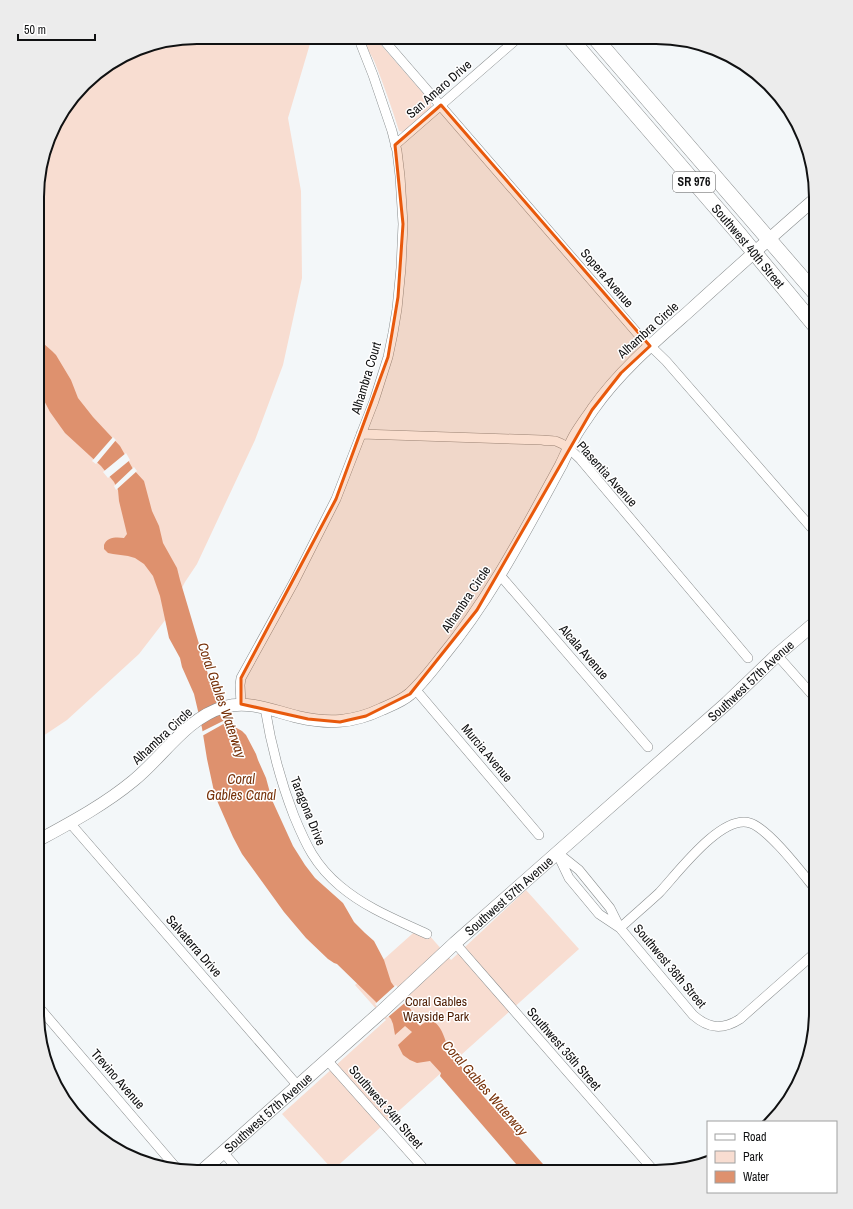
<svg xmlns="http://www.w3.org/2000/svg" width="853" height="1209" viewBox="0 0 853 1209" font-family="'Archivo Narrow',sans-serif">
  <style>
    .green { fill: #f8ddd1 }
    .water { fill: #de916e }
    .pier { fill: #f3f7f9 }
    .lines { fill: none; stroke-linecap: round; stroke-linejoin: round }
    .minor-casing { stroke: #888c8d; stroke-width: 10 }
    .tertiary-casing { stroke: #888c8d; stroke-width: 13 }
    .secondary-casing { stroke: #888c8d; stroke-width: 14 }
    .primary-casing { stroke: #888c8d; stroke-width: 16 }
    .minor { stroke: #fff; stroke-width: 9 }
    .tertiary { stroke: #fff; stroke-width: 12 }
    .secondary { stroke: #fff; stroke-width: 13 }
    .primary { stroke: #fff; stroke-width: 15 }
    .marked { fill: #e8590c; fill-opacity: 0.2; stroke: #e8590c; stroke-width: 3; stroke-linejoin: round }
    .labels { text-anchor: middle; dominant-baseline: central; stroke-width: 3; stroke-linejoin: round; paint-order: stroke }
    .shield { fill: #fff; stroke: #585859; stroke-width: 1 }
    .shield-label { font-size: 12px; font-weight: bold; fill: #101112 }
    .street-label { font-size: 13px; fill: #101112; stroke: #fff }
    .park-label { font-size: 13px; fill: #4d1d02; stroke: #fff }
    .water-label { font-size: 14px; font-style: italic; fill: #77320a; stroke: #fff }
    .rim { fill: none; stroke: #101112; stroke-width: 2 }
  </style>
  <rect width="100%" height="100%" fill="#f3f7f9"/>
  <path class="green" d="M 197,37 L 312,37 L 288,118 L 301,191 L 302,278 L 283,365 L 255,440 L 197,564 L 185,582 L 166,619 L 139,654 L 67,720 L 37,740 L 38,176 L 58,117 L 92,77 L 145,46 Z
    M 364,37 L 375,38 L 430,101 L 432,108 L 403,132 L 399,131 C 392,108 384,86 375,63 C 372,55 364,46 364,37 Z
    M 526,890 L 579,949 L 333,1170 L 282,1114 L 386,1020 L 355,985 L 421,926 L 451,960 Z"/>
  <path class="water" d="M 38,333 L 44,344 L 52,351 L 56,355 L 71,380 L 78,398 L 93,417 L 120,446 L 133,469 L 144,481 L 152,511 L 159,526 L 163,543 L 177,568 L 180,580 L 221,718 L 227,724 L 233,726 L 242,731 L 246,735 L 256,754 L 258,760 L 266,778 L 272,800 L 293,846 L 305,865 L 315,878 L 343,903 L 354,922 L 365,933 L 374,941 L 384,960 L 391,982 L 414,1014 L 413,1018 L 420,1026 C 436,1012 443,1032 447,1045 L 443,1049 L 453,1060 L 458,1062 L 484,1097 L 550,1172 L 523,1172 L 440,1076 L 441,1073 L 430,1061 L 417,1063 L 410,1060 L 403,1055 L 398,1045 L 412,1032 L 405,1026 L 395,1035 L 393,1024 L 391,1019 L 375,1001 L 337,964 L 334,963 L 328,959 L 306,938 L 284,912 L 242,854 L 233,837 L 215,796 L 207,759 L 202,728 L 194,694 L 182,667 L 180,658 L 169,638 L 160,596 L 153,576 L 144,564 L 135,558 L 128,556 L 113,554 L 108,553 L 104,549 L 104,545 C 107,537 116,537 124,538 L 127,534 L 119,501 L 118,490 L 114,482 L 101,466 L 65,433 L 50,412 L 38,389 Z"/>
  <path class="pier" d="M 113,437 L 116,440 L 96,464 L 92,461 Z
    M 126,453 L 130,460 L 108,478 L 103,472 Z
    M 134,467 L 137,471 L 116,490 L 114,486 Z
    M 225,720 L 227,722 L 202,736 L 201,732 Z
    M 396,985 L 407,1001 L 387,1018 L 375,1004 Z"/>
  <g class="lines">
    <g class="minor-casing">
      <path id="minor" d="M 382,38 L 638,334 L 666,361 L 816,533
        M 395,145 L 518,38
        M 361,434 L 542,440 C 547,441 554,440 558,442 C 567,445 575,454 581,460 L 748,658
        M 499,574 L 648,747
        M 777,655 L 816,699
        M 415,689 L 539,835
        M 241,704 L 240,685 L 241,678 L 294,582 L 336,499 L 374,401 L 388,357 L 393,333 L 397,309 L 401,268 L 403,224 L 400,176 L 397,151 L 392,131 L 373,75 L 358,37
        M 265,708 C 271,745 280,780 294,816 C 306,845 315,865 340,886 C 366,908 397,920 427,934
        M 70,823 L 298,1086
        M 557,853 L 569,878 L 599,914 L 620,928
        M 559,854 L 579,870 L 610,908 L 620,928
        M 455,943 L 655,1172
        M 816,952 L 740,1019 C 723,1030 709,1029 693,1015 L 620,928 C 633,916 646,905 659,893 C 677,874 721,814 750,823 C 769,829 802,873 816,890
        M 37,1005 L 179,1171
        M 327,1060 L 426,1171
        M 223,1152 L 239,1171"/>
    </g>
    <g class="tertiary-casing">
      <path id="tertiary" d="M 37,841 C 70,823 104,805 133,781 C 163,757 186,718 224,707 C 250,700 273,711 298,717 C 328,724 353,723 382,709 C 391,705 402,701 410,694 C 422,683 432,670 442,657 C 490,599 525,531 561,465 C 566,455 570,445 575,436 C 580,427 587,418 593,409 C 619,372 653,343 687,313 C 730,274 772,236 816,198"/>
    </g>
    <g class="secondary-casing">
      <g id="secondary">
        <path id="s1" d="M 202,1171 L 380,1013 L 455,943 L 727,703 L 777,655 L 816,622"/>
      </g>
    </g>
    <g class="primary-casing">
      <g id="primary">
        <path id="s2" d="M 570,38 L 739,234 L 816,327"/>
        <path d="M 595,38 L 816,294"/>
      </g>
    </g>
    <use href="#minor" class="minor"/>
    <use href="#tertiary" class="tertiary"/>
    <use href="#secondary" class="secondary"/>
    <use href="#primary" class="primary"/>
  </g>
  <path class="marked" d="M 441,105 L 650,346 L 621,373 L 592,410 L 477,610 L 410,694 L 366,716 L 340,722 L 308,719 L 241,704 L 241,678 L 336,499 L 388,357 L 398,297 L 403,224 L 395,145 Z"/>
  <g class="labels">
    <rect class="shield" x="673" y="172" width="42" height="20" rx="3"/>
    <g class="shield-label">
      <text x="694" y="182">SR 976</text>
    </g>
    <g class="street-label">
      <text transform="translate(439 89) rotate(-41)">San Amaro Drive</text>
      <text stroke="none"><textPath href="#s2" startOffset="274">Southwest 40th Street</textPath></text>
      <text transform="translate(607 278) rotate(49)">Sopera Avenue</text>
      <text transform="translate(648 330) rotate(-42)">Alhambra Circle</text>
      <text transform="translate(366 378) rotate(-73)">Alhambra Court</text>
      <text transform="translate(607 474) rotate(48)">Plasentia Avenue</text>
      <text transform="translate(466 599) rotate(-56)">Alhambra Circle</text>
      <text transform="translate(584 652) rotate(49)">Alcala Avenue</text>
      <text stroke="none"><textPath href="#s1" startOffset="736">Southwest 57th Avenue</textPath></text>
      <text transform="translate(162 736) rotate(-43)">Alhambra Circle</text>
      <text transform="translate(487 753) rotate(50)">Murcia Avenue</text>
      <text transform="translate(308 811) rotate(68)">Taragona Drive</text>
      <text stroke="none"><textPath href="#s1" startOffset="412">Southwest 57th Avenue</textPath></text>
      <text transform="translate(194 946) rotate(49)">Salvaterra Drive</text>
      <text transform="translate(670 966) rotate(50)">Southwest 36th Street</text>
      <text transform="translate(564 1049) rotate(49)">Southwest 35th Street</text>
      <text transform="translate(118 1079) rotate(49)">Trevino Avenue</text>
      <text transform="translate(386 1107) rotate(49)">Southwest 34th Street</text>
      <text stroke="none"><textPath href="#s1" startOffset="88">Southwest 57th Avenue</textPath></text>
    </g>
    <g class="park-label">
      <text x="436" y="1001">Coral Gables<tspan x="436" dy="15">Wayside Park</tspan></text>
    </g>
    <g class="water-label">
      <text transform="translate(222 700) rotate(71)">Coral Gables Waterway</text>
      <text x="241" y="779">Coral<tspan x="241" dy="16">Gables Canal</tspan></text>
      <text transform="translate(485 1088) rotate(49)">Coral Gables Waterway</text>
    </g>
  </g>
  <path d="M0 0H853V1209H0ZM197 44H656A153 153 0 0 1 809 197V1012A153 153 0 0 1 656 1165H197A153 153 0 0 1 44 1012V197A153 153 0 0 1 197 44Z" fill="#ececec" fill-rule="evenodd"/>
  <path class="rim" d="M197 44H656A153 153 0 0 1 809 197V1012A153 153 0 0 1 656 1165H197A153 153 0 0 1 44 1012V197A153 153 0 0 1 197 44Z"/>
  <rect x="707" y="1121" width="130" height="72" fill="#ffffff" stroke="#9fa0a0"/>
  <rect x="715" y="1134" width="20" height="6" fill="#ffffff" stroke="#9fa0a0"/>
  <text x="743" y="1141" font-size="12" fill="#101112">Road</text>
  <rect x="715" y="1151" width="20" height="12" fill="#f8ddd1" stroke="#9fa0a0"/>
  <text x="743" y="1161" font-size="12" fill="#101112">Park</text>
  <rect x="715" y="1171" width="20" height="12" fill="#de916e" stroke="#9fa0a0"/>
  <text x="743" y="1181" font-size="12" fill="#101112">Water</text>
  <path d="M18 34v6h77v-6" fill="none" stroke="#101112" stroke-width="2"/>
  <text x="24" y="34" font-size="12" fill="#101112" stroke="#ffffff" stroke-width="3" paint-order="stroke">50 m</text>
</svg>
